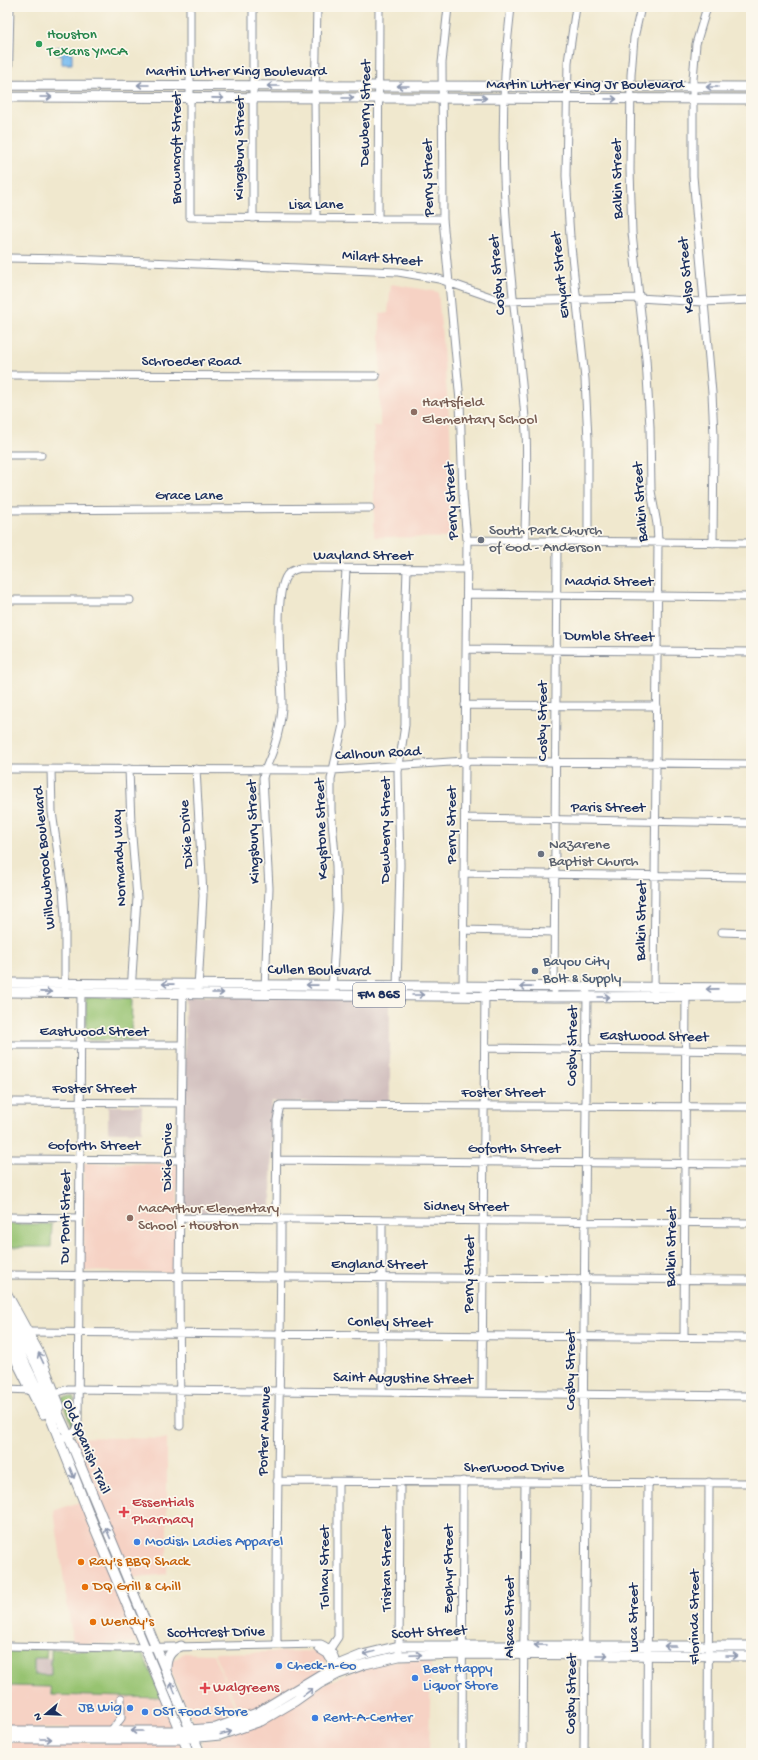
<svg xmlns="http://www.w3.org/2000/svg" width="758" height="1760" viewBox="0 0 758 1760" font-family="'Gochi Hand',sans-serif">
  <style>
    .built { fill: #f6d2c4 }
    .industrial { fill: #d1bfbe }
    .grass { fill: #97c371; stroke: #597968 }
    .water { fill: url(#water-waves); stroke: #4c76a8 }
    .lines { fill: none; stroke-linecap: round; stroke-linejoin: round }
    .minor-casing { stroke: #868c96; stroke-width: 9 }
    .major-casing { stroke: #868c96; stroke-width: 11 }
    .minor { stroke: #fff; stroke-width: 7 }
    .major { stroke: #fff; stroke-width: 9 }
    .oneway { stroke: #8d97ae }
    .leisure-dot { fill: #2e9e5b; stroke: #fbf7ec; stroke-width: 1.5 }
    .education-dot { fill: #8d6e63; stroke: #fbf7ec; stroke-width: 1.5 }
    .worship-dot { fill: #6b7280; stroke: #fbf7ec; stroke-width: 1.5 }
    .service-dot { fill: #5c6f8a; stroke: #fbf7ec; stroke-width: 1.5 }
    .health-dot { fill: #e0444e; stroke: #fbf7ec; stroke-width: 1.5 }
    .shop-dot { fill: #3f7fe0; stroke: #fbf7ec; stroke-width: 1.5 }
    .food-dot { fill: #e8710a; stroke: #fbf7ec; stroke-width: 1.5 }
    .labels { text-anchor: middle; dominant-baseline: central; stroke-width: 3.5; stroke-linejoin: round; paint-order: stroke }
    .shield { fill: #fbf7ec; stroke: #5e6b89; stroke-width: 1 }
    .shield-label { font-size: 14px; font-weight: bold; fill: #1b2f5e }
    .leisure-label { font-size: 15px; fill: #27864d; stroke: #fbf7ec; text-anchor: start }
    .street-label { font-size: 15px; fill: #1b2f5e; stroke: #fbf7ec }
    .education-label { font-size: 15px; fill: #785e54; stroke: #fbf7ec; text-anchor: start }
    .worship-label { font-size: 15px; fill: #5b616d; stroke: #fbf7ec; text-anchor: start }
    .service-label { font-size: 15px; fill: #4e5e75; stroke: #fbf7ec; text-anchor: start }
    .health-label { font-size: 15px; fill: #be3a42; stroke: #fbf7ec; text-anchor: start }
    .shop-label { font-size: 15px; fill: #366cbe; stroke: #fbf7ec; text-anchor: start }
    .food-label { font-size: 15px; fill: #c56008; stroke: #fbf7ec; text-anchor: start }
  </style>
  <defs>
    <pattern id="water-waves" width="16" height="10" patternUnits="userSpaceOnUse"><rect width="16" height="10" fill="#7cbef1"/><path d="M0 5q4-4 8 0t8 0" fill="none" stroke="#659bc6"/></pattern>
  </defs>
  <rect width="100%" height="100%" fill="#fbf7ec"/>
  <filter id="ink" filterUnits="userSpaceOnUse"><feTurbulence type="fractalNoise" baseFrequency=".025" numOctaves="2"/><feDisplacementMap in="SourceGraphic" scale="8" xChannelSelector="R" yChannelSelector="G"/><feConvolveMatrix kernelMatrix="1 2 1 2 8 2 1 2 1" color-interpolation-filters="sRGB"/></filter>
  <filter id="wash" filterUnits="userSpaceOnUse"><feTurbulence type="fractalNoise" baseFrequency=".012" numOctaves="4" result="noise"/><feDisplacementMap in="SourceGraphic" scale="16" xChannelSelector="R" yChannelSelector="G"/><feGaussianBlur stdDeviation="0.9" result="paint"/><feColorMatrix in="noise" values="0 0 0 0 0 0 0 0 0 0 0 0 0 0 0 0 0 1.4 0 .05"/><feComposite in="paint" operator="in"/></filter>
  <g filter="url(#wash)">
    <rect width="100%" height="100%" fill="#f0e8ce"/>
    <path class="built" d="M 391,284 L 438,292 L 450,428 L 452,502 L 456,538 L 374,537 L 374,426 L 380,426 L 380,314 L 388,313 Z
      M 84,1163 L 178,1164 L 177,1273 L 83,1271 Z
      M 73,1437 L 167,1439 L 167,1574 L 131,1578 Z
      M 80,1502 L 139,1643 L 73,1645 L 54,1510 Z
      M 314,1651 L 320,1651 L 327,1658 L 325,1668 L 288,1693 L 241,1717 L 214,1653 Z
      M 184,1653 L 213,1654 L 239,1717 L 195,1726 L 168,1664 Z
      M 431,1656 L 429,1753 L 205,1753 L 201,1744 L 203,1740 L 220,1737 L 325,1684 L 370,1664 Z
      M 7,1686 L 50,1687 L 50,1695 L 162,1698 L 173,1725 L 170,1728 L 7,1729 Z
      M 7,1742 L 181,1743 L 185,1753 L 7,1753 Z"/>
    <path class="industrial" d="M 185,996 L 390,997 L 390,1104 L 272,1102 L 271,1213 L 183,1213 Z
      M 108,1106 L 142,1106 L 142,1132 L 108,1132 Z
      M 33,1658 L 51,1658 L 51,1676 L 33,1675 Z"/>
    <path class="grass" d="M 86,997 L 132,998 L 131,1040 L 86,1040 Z
      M 7,1224 L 52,1224 L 51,1247 L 7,1247 Z
      M 65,1397 L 74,1397 L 73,1428 L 62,1398 Z
      M 47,1649 L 46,1658 L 34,1658 L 34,1675 L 51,1675 L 51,1649 L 141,1653 L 143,1654 L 162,1698 L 52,1695 L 50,1687 L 7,1686 L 7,1650 Z"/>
    <path class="water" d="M 57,47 L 72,47 L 72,64 L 62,64 L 62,55 L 57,55 Z"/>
  </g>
  <g filter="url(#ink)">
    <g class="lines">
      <g class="minor-casing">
        <path id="minor" d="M 190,7 L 190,217 L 443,219
          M 448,7 L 442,63 L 443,219 L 460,401 L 463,495 L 467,540 L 463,990
          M 511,7 C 501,89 501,172 509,254 C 514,313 522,372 526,432 C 528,468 525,504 525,540
          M 576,7 L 568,62 L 566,176 L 570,237 L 585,379 L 588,439 L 588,541
          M 641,7 L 634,38 L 631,75 L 630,170 L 632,233 L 646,359 L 650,427 L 651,491 L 657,524 L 658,541 L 654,991
          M 707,7 L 696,44 L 693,79 L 693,176 L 712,393 L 714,436 L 713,543
          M 253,218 L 253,7
          M 316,218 L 315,98 L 317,7
          M 378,219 L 379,7
          M 7,258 L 71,259 L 398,272 L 439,279 L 502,301 L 639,298 L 703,302 L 751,300
          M 7,375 L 376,376
          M 7,455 L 41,455
          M 7,510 L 370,508
          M 467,540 L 751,543
          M 467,594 L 751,597
          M 7,600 L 130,600
          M 466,649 L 751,652
          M 465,705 L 657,706
          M 7,769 L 333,770 L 465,761 L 751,764
          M 129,769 L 131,824 L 137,898 L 131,992
          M 196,769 L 203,895 L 198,989
          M 51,770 L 52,812 L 63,889 L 65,917 L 65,988
          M 465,818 L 751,823
          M 464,873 L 751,877
          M 464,930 L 554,932
          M 722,932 L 751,933
          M 265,988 L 269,888 L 263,778 C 265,767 271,758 274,747 C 278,735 281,721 282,708 C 283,683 271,588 289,573 C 292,570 297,569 300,568 L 467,569
          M 332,989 L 337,910 L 336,866 L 331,810 L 331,779 L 343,725 L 341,656 L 346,569
          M 397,989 L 400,865 L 398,772 L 405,725 L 405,629 L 407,569
          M 554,991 L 557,541
          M 7,1045 L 181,1045
          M 486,1048 L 751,1051
          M 7,1102 L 181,1103
          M 7,1159 L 181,1160
          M 277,1160 L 751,1164
          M 7,1217 L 79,1218
          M 181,1218 L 751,1223
          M 276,1218 L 277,1120 L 280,1105 L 751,1107
          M 7,1275 L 751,1280
          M 28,1332 L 751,1338
          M 684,1337 L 686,991
          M 7,1389 L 31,1390
          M 382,1392 L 382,1220
          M 55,1393 L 68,1389 L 751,1396
          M 482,1393 L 485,987
          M 180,1426 L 179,1276 L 183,988
          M 58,1440 L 75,1432 L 78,1426 L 81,989
          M 277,1481 L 751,1483
          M 277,1645 C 276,1503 281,1361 281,1218
          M 7,1646 L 123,1648 L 321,1644 C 330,1648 337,1656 335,1666
          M 319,1649 L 327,1654 L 336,1669
          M 330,1649 L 338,1637 L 338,1482
          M 399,1656 L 400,1481
          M 111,1731 L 121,1718 L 121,1698
          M 462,1753 L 463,1481
          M 523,1753 L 525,1482
          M 584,1753 L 586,1482 L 583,1439 L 587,993
          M 647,1753 L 648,1482
          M 708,1753 L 709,1482"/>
      </g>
      <g class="major-casing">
        <path id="major" d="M 7,85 L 751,87
          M 7,92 L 9,7
          M 7,97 L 751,99
          M 7,983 L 751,988
          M 7,992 L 554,997 L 751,996
          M 7,1294 L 39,1353 L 60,1407
          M 7,1310 L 35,1362 L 67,1433 L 200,1753
          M 7,1326 L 47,1409 L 89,1514 L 189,1753
          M 7,1342 L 43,1414
          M 166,1669 C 166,1657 170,1651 181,1646
          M 7,1731 L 176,1731 L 216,1728 L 257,1713 L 335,1666 L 362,1655 L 399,1646 L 751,1646
          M 7,1739 L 179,1739 L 220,1735 L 261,1721 L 295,1701 L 319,1684 L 338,1674 L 365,1664 L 399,1656 L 461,1654 L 751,1656"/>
      </g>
      <use href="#minor" class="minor"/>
      <use href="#major" class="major"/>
    </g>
    <defs><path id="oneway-shaft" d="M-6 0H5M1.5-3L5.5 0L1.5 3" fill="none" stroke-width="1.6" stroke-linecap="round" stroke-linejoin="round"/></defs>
    <g class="oneway">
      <use href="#oneway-shaft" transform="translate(143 85) rotate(-180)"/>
      <use href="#oneway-shaft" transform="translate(273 86) rotate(-180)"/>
      <use href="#oneway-shaft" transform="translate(403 86) rotate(180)"/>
      <use href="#oneway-shaft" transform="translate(712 87) rotate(180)"/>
      <use href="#oneway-shaft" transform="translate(46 97)"/>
      <use href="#oneway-shaft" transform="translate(218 98) rotate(1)"/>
      <use href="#oneway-shaft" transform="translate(348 98)"/>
      <use href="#oneway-shaft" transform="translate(481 98) rotate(1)"/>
      <use href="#oneway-shaft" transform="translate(611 99)"/>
      <use href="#oneway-shaft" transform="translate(168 984) rotate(-179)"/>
      <use href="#oneway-shaft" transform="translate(312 985) rotate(-179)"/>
      <use href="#oneway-shaft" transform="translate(526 987) rotate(-179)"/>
      <use href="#oneway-shaft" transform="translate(712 989) rotate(179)"/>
      <use href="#oneway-shaft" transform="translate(46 992) rotate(1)"/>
      <use href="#oneway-shaft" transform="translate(218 993)"/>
      <use href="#oneway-shaft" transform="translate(418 995)"/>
      <use href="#oneway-shaft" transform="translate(604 997)"/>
      <use href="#oneway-shaft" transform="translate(41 1358) rotate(-115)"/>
      <use href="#oneway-shaft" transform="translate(72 1473) rotate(68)"/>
      <use href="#oneway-shaft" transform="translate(108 1533) rotate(-113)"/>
      <use href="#oneway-shaft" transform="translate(540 1645) rotate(-180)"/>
      <use href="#oneway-shaft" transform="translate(670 1646) rotate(180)"/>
      <use href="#oneway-shaft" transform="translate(369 1653) rotate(166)"/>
      <use href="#oneway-shaft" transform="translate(416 1655) rotate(-3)"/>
      <use href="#oneway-shaft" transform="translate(602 1655)"/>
      <use href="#oneway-shaft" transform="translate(732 1656)"/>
      <use href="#oneway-shaft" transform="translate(173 1688) rotate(-112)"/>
      <use href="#oneway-shaft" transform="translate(308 1692) rotate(-36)"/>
      <use href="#oneway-shaft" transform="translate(137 1731) rotate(-180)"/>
      <use href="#oneway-shaft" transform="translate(226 1733) rotate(-15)"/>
      <use href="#oneway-shaft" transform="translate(46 1739)"/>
    </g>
  </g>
  <circle class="leisure-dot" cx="39" cy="44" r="4"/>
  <g class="education-dot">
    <circle cx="414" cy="412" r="4"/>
    <circle cx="130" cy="1218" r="4"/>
  </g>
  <g class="worship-dot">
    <circle cx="481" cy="540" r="4"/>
    <circle cx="541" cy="854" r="4"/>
  </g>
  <circle class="service-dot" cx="535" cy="971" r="4"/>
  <g class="health-dot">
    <path d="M122 1506h4v4h4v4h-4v4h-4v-4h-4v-4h4z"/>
    <path d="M203 1682h4v4h4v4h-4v4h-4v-4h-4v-4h4z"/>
  </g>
  <g class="shop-dot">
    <circle cx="137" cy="1542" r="4"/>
    <circle cx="279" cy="1666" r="4"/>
    <circle cx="415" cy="1678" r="4"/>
    <circle cx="130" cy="1708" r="4"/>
    <circle cx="145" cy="1712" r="4"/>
    <circle cx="315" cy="1718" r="4"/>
  </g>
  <g class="food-dot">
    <circle cx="81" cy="1562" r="4"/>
    <circle cx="85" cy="1587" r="4"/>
    <circle cx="93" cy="1622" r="4"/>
  </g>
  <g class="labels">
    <rect class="shield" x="353" y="983" width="52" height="24" rx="3"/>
    <g class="shield-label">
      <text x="379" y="995">FM 865</text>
    </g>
    <g class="leisure-label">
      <text x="47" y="35">Houston<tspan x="47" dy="17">Texans YMCA</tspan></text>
    </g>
    <g class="street-label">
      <text x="236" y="72">Martin Luther King Boulevard</text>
      <text x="585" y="85">Martin Luther King Jr Boulevard</text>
      <text transform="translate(366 113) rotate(-89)">Dewberry Street</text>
      <text transform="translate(177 148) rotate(-90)">Browncroft Street</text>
      <text transform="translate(240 148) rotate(-90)">Kingsbury Street</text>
      <text transform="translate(429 178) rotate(-91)">Perry Street</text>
      <text transform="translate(618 179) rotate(-91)">Balkin Street</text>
      <text x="316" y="205">Lisa Lane</text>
      <text transform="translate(382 259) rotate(5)">Milart Street</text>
      <text transform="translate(498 275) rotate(-95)">Cosby Street</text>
      <text transform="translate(561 275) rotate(-96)">Enyart Street</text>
      <text transform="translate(687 275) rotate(-95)">Kelso Street</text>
      <text x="191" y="362">Schroeder Road</text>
      <text x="189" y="496">Grace Lane</text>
      <text transform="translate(452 501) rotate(-93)">Perry Street</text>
      <text transform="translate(641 502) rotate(-94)">Balkin Street</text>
      <text x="363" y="556">Wayland Street</text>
      <text x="609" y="582">Madrid Street</text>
      <text transform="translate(609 637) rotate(1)">Dumble Street</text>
      <text transform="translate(543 721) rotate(-90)">Cosby Street</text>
      <text transform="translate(378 754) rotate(-3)">Calhoun Road</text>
      <text x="608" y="808">Paris Street</text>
      <text transform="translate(452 825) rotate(-90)">Perry Street</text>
      <text transform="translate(322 829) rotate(-92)">Keystone Street</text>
      <text transform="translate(386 830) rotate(-90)">Dewberry Street</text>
      <text transform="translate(254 832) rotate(-92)">Kingsbury Street</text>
      <text transform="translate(187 834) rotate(-94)">Dixie Drive</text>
      <text transform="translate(45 858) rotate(-95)">Willowbrook Boulevard</text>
      <text transform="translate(120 858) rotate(-93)">Normandy Way</text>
      <text transform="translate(642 921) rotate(-89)">Balkin Street</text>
      <text transform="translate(319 971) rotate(1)">Cullen Boulevard</text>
      <text x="94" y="1032">Eastwood Street</text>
      <text transform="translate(654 1037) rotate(1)">Eastwood Street</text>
      <text transform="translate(573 1046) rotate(-89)">Cosby Street</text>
      <text x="94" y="1089">Foster Street</text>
      <text x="503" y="1093">Foster Street</text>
      <text x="94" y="1146">Goforth Street</text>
      <text x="514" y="1149">Goforth Street</text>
      <text transform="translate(168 1157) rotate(-90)">Dixie Drive</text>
      <text x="466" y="1207">Sidney Street</text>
      <text transform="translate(66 1217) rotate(-89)">Du Pont Street</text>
      <text transform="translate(672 1247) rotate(-89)">Balkin Street</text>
      <text x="379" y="1265">England Street</text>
      <text transform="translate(470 1274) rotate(-89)">Perry Street</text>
      <text transform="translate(390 1323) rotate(1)">Conley Street</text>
      <text transform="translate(571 1370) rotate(-90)">Cosby Street</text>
      <text transform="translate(403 1379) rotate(1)">Saint Augustine Street</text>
      <text transform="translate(265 1431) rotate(-88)">Porter Avenue</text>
      <text transform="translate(86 1447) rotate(67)">Old Spanish Trail</text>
      <text x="514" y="1468">Sherwood Drive</text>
      <text transform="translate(325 1567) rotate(-90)">Tolnay Street</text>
      <text transform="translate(387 1569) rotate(-90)">Tristan Street</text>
      <text transform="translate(449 1569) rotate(-90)">Zephyr Street</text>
      <text transform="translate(510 1617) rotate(-90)">Alsace Street</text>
      <text transform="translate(695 1617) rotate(-90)">Florinda Street</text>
      <text transform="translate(634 1618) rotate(-90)">Luca Street</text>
      <text transform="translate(216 1633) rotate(-1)">Scottcrest Drive</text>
      <text transform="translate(429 1633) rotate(-3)">Scott Street</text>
      <text transform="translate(572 1694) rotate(-89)">Cosby Street</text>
    </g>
    <g class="education-label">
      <text x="422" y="403">Hartsfield<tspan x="422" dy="17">Elementary School</tspan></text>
      <text x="138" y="1209">MacArthur Elementary<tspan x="138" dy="17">School - Houston</tspan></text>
    </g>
    <g class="worship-label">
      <text x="489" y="531">South Park Church<tspan x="489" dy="17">of God - Anderson</tspan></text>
      <text x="549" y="845">Nazarene<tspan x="549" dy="17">Baptist Church</tspan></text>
    </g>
    <g class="service-label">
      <text x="543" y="962">Bayou City<tspan x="543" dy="17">Bolt &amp; Supply</tspan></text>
    </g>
    <g class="health-label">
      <text x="132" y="1503">Essentials<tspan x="132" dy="17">Pharmacy</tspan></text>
      <text x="213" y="1688">Walgreens</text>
    </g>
    <g class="shop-label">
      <text x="145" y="1542">Modish Ladies Apparel</text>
      <text x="287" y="1666">Check-n-Go</text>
      <text x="423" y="1669">Best Happy<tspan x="423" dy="17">Liquor Store</tspan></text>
      <text x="122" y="1708" text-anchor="end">JB Wig</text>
      <text x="153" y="1712">OST Food Store</text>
      <text x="323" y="1718">Rent-A-Center</text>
    </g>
    <g class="food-label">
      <text x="89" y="1562">Ray's BBQ Shack</text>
      <text x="93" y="1587">DQ Grill &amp; Chill</text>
      <text x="101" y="1622">Wendy's</text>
    </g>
  </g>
  <rect width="758" height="1760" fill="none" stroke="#fbf7ec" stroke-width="24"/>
  <g transform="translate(46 1714) rotate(251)" stroke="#fbf7ec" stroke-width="3" paint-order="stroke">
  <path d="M0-3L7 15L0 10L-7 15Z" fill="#1b2f5e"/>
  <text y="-6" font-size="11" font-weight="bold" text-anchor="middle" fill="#1b2f5e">N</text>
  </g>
</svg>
